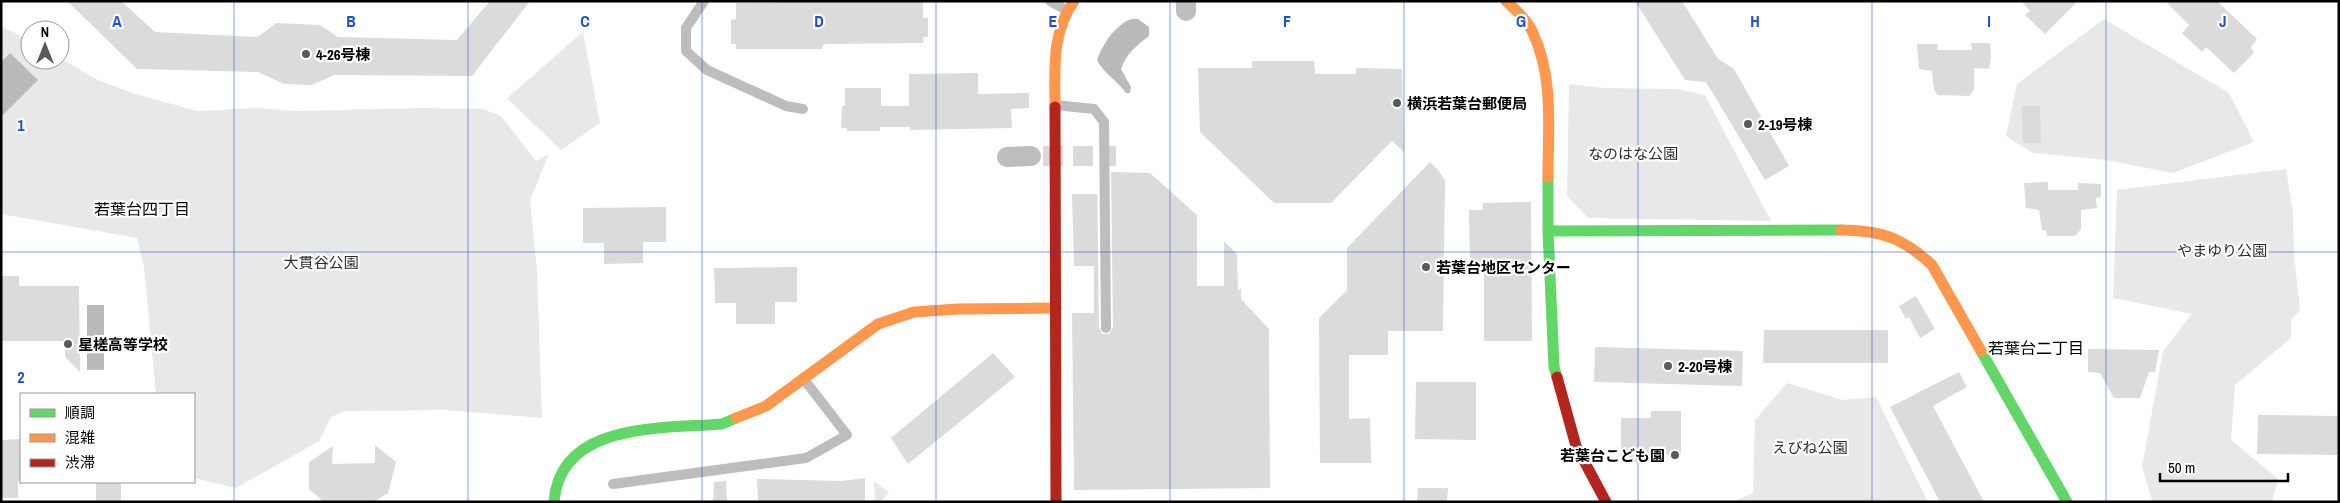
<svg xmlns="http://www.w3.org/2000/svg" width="2340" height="503" viewBox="0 0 2340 503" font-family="'Archivo Narrow','Noto Sans JP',sans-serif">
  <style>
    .green { fill: #e8e8e8 }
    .water { fill: #bababa }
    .building { fill: #dbdbdb }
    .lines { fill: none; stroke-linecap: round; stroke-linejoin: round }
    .street-tunnel { stroke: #d9d9d9; stroke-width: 20; stroke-dasharray: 20 10; stroke-linecap: butt }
    .lane { stroke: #bdbdbd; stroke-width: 10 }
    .street { stroke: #bdbdbd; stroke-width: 20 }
    .fast { stroke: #63d668; stroke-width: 11 }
    .slow { stroke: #ff974d; stroke-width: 11 }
    .jam { stroke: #b3261e; stroke-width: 11 }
    .grid { fill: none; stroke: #1d4ed8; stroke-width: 1; stroke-opacity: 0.55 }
    .poi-dot { fill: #595959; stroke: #fff; stroke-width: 2 }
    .labels { text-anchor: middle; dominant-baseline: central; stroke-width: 4.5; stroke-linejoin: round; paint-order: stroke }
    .poi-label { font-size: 15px; font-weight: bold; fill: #000; stroke: #fff; text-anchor: start }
    .park-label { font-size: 15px; fill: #2c2c2c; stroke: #fff }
    .neighbourhood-label { font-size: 16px; fill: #000; stroke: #fff }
    .grid-label { font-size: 16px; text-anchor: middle; font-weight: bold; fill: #1d4ed8; stroke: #fff; stroke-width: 4.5; stroke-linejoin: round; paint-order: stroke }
  </style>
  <rect width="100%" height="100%" fill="#fff"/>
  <path class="green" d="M 2104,19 L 2229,93 L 2254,142 L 2173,173 L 2105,160 L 2033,153 L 2006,136 L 2017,84 Z
    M 1,26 L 30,41 L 30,60 L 60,60 L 60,58 L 98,80 L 132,93 L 197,111 L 257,108 L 295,111 L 425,108 L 483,109 L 501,116 L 536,161 L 549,154 L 530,200 L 537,271 L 542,418 L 445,410 L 344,411 L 331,417 L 319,441 L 236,488 L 194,478 L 194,394 L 156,394 L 144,267 L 137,238 L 1,214 Z
    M 583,32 L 600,123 L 561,150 L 507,98 Z
    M 1569,84 L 1604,88 L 1678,89 L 1705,95 L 1771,221 L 1588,218 L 1567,196 Z
    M 2286,169 L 2293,214 L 2294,255 L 2300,310 L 2291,320 L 2291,338 L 2235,385 L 2231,440 L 2278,479 L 2272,502 L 2156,502 L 2152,500 L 2142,467 L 2163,351 L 2192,314 L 2113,298 L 2117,190 Z
    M 1787,383 L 1843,400 L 1876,397 L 1928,502 L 1732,502 L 1753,493 L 1755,420 Z
    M 874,481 L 889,492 L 881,502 L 875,502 Z"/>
  <path class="water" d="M 1131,19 L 1138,19 L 1149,27 L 1149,36 C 1137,45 1126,54 1121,69 L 1131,87 L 1130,93 L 1126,93 C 1117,80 1104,74 1097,60 C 1103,44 1115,25 1131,19 Z
    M 10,53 L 38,80 L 1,117 L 1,62 Z
    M 87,305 L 104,305 L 104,370 L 87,370 Z"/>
  <path class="building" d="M 67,1 L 121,1 L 155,32 L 258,37 L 276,23 L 320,25 L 338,37 L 457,40 L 490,1 L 530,1 L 472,76 L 334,75 L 312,85 L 284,84 L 258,72 L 137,69 Z
    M 839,1 L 923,1 L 923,18 L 928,18 L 928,37 L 923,37 L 923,43 L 826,44 L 822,46 L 822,49 L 736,49 L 736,44 L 731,44 L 731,20 L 736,19 L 736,3 Z
    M 1635,1 L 1682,1 L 1718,59 L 1734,69 L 1789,166 L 1765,180 L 1706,82 L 1685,80 Z
    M 2021,1 L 2078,1 L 2045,34 L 2025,15 L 2030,11 Z
    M 2165,1 L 2217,1 L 2257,39 L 2251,47 L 2254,53 L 2234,73 L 2206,47 L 2202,52 L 2182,33 L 2189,25 Z
    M 1971,43 L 1990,43 L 1991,58 L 1989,69 L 1974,68 L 1974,90 L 1969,96 L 1938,95 L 1934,90 L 1932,71 L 1919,69 L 1917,44 L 1938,44 L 1937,50 L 1972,50 Z
    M 1252,61 L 1314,61 L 1315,74 L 1356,74 L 1356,68 L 1402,69 L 1404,152 L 1392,141 L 1331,203 L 1274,203 L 1200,132 L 1198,68 L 1252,68 Z
    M 978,73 L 978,94 L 1029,93 L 1029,108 L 1011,109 L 1012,128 L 910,130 L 910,127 L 880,127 L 880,131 L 847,131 L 847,128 L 841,128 L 842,106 L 845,106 L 845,88 L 881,88 L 881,106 L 909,106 L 909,74 Z
    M 2022,106 L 2040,106 L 2041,143 L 2023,143 Z
    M 1430,162 L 1439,171 L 1445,181 L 1443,331 L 1388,331 L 1388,355 L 1349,355 L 1349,419 L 1370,418 L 1371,463 L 1320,463 L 1319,318 L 1347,290 L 1347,248 Z
    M 1097,172 L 1099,328 L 1102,334 L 1109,334 L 1113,328 L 1111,172 L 1150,173 L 1197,215 L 1197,286 L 1224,286 L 1224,241 L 1237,254 L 1238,290 L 1241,289 L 1241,299 L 1269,329 L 1270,488 L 1074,490 L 1072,313 L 1094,313 L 1094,266 L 1074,266 L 1072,194 L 1097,194 Z
    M 2048,182 L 2048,190 L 2078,190 L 2078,183 L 2101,184 L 2101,197 L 2096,198 L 2097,208 L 2081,210 L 2081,229 L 2075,236 L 2047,236 L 2046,230 L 2042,230 L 2039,210 L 2026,208 L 2024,183 Z
    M 1531,202 L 1532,341 L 1484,341 L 1484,269 L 1470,269 L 1469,210 L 1483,210 L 1483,203 Z
    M 666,207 L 666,242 L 643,242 L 643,263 L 604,264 L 604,243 L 583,243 L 583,208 Z
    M 797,267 L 797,302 L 775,302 L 775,324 L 736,324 L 736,303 L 715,303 L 714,268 Z
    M 1,276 L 19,276 L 19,286 L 79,286 L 80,372 L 65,357 L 65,341 L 1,341 Z
    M 1916,296 L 1935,329 L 1920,338 L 1909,317 L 1906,319 L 1899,306 Z
    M 1764,330 L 1888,330 L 1888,363 L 1763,363 Z
    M 1595,347 L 1743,351 L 1742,386 L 1594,382 Z
    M 2088,349 L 2159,350 L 2155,372 L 2149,372 L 2140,398 L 2114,398 L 2100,373 L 2088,372 Z
    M 993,353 L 1015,377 L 908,464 L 891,438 Z
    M 1959,372 L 1967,387 L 1933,406 L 1984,502 L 1940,502 L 1890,407 Z
    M 1416,382 L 1476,382 L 1476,440 L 1415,439 Z
    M 1651,411 L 1681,411 L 1681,455 L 1657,455 L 1657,462 L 1621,462 L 1621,418 L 1651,418 Z
    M 2258,415 L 2339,416 L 2339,455 L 2257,454 Z
    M 21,439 L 21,481 L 18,481 L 18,498 L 1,498 L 1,440 Z
    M 375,445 L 396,462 L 388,493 L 374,502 L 324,502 L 309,489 L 309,462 L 333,446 L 332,464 L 375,463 Z
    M 865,478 L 865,502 L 758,502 L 757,479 L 841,481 Z
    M 726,481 L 727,502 L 713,502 L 714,482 Z
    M 96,482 L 121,482 L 121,501 L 96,501 Z
    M 1418,488 L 1448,488 L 1447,502 L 1417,502 Z"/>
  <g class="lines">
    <path class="street-tunnel" d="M 1043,156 L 1116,156"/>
    <path class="lane" d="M 704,1 L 686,28 L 686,51 L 707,70 L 786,106 L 803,109
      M 1050,1 L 1066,10
      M 1055,105 L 1094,109 L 1104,122 L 1106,328
      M 613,484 L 806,458 L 847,435 L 803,378"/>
    <path class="street" d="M 1186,1 L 1186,11
      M 1007,157 L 1031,156"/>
    <path class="fast" d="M 1548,177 L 1548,231 L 1554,367 L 1557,377
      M 1548,231 L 1841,230
      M 1981,351 L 2067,502
      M 554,502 C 560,421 664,429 722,424 L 736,418"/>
    <path class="slow" d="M 1506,1 C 1516,10 1528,21 1533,33 C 1554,78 1548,129 1548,177
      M 1055,107 C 1055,70 1051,33 1074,1
      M 1841,230 C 1881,230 1903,238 1932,265 L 1981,351
      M 736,418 L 766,406 L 878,324 L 914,312 L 958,309 L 1056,308"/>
    <path class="jam" d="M 1055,107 L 1056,502
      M 1557,377 L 1576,446 L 1606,502"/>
  </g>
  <path class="grid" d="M 234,1 L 234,502M 468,1 L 468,502M 702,1 L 702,502M 936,1 L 936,502M 1170,1 L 1170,502M 1404,1 L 1404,502M 1638,1 L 1638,502M 1872,1 L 1872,502M 2106,1 L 2106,502M 1,252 L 2339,252"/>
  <g class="poi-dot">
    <circle cx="306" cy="54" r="5"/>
    <circle cx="1397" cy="103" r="5"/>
    <circle cx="1748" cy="124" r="5"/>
    <circle cx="1426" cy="267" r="5"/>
    <circle cx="68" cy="344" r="5"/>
    <circle cx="1668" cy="366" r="5"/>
    <circle cx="1675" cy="455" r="5"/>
  </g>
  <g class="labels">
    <g class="poi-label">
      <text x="316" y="54">4-26号棟</text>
      <text x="1407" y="103">横浜若葉台郵便局</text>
      <text x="1758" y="124">2-19号棟</text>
      <text x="1436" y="267">若葉台地区センター</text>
      <text x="78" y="344">星槎高等学校</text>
      <text x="1678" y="366">2-20号棟</text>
      <text x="1665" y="455" text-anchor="end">若葉台こども園</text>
    </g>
    <g class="park-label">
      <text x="1633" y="153">なのはな公園</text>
      <text x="2222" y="250">やまゆり公園</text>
      <text x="321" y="262">大貫谷公園</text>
      <text x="1810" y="447">えびね公園</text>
    </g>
    <g class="neighbourhood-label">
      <text x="142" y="209">若葉台四丁目</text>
      <text x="2036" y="348">若葉台二丁目</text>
    </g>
  </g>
  <g class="grid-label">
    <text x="117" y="27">A</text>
    <text x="351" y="27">B</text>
    <text x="585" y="27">C</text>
    <text x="819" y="27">D</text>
    <text x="1053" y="27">E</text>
    <text x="1287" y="27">F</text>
    <text x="1521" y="27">G</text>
    <text x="1755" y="27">H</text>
    <text x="1989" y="27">I</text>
    <text x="2223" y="27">J</text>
    <text x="21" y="131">1</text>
    <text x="21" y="383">2</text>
  </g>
  <rect width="2340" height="503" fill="none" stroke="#000000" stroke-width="5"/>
  <rect x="20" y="393" width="175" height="90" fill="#ffffff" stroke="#999999"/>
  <rect x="30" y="409" width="25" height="8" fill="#63d668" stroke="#999999"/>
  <text x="65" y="418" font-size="15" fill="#000000">順調</text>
  <rect x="30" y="434" width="25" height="8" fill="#ff974d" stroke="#999999"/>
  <text x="65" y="443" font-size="15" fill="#000000">混雑</text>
  <rect x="30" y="459" width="25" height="8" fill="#b3261e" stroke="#999999"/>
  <text x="65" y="468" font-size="15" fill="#000000">渋滞</text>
  <g transform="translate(45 45)"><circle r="24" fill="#ffffff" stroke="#999999"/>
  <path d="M0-4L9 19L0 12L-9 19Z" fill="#595959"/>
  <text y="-8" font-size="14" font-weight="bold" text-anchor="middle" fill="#000000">N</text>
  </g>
  <path d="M2160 473v8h128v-8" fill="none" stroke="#000000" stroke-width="2.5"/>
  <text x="2168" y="473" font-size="15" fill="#000000" stroke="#ffffff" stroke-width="4" paint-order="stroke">50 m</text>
</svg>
